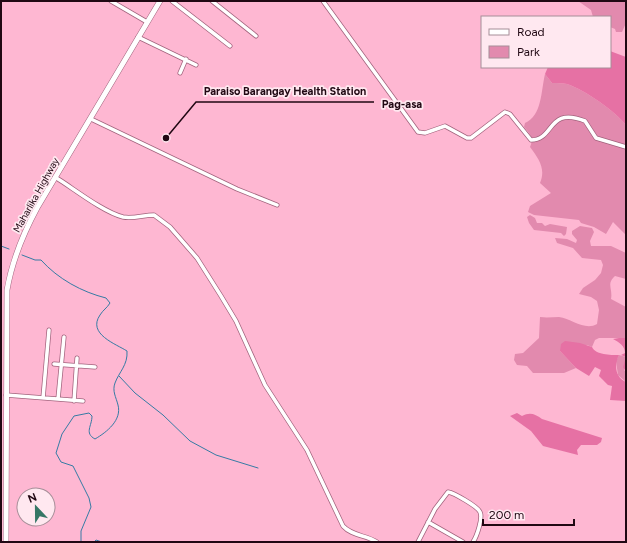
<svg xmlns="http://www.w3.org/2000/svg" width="627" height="543" viewBox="0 0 627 543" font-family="Figtree,sans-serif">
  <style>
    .green { fill: #e28aae }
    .forest { fill: #e671a4 }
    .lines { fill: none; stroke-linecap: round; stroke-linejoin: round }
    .stream { stroke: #367ba4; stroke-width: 1 }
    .minor-casing { stroke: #a2637d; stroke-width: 5 }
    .highway-casing { stroke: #a2637d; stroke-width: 6 }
    .minor { stroke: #fff; stroke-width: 3.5 }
    .highway { stroke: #fff; stroke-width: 5 }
    .labels { text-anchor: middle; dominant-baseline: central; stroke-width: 3.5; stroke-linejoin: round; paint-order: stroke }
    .street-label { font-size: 10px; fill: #200813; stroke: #ffe8f0 }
    .neighbourhood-label { font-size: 11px; font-weight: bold; fill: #200813; stroke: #ffe8f0 }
    .leader { fill: none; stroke: #200813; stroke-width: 1.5 }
    .callout-dot { fill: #200813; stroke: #ffe8f0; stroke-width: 1.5 }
    .callout-label { font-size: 11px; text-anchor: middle; font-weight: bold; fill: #200813; stroke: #ffe8f0; stroke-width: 3.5; stroke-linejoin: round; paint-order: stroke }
  </style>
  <rect width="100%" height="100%" fill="#feb7d2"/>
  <path class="green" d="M 578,1 L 626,1 L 626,23 L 622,32 L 616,32 L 615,29 L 610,27 L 610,17 L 593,17 L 591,10 Z
    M 545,74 L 552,83 C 557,83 563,83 567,84 C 585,90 615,111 626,125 L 626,235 L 613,222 L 606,234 L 594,227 L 581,223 L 579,220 L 534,215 L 528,212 L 530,206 L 551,193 L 540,183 C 546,169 539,159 530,147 C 534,138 530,134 524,127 L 525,123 C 542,116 541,91 545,74 Z
    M 530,215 L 535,218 L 537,223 L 542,223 L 545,226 L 550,224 L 567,227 L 566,234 L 564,236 L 561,233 L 534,230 L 529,223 L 527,217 Z
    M 580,226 L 592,228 L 594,232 L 590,241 L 591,246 L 611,246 L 626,253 L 626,279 L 615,276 C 606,284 613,289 611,299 L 626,307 L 626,338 L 599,338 L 595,340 L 592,347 L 587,345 L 560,351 L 576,368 L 564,373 L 533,373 L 527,366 L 517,365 L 514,360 L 515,354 L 523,353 L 539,338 L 540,317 C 547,318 553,317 559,317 C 572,319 585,331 597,324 L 599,310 L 597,301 L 591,297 L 579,294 L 583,288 L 595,280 L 601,273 L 603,265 L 601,260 L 582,258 L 573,248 L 557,243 L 555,238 L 567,239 L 576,243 L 577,240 L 572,234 L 572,231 Z
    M 619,355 L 626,357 L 624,370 L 626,372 L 626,382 L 618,375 L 616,361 Z"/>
  <path class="forest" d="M 610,51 L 626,57 L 626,125 C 615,111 585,90 567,84 C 563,83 557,83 552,83 L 545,74 L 548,67 L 610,67 Z
    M 619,338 L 626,338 L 626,372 L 623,367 L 626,357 L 621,355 L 625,353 C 625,346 619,342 613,339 Z
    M 565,341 L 580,343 L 592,347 C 596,355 610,355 619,355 C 614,365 615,377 626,382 L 626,401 L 610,400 L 612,386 L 608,385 L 599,376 L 601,370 L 595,367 L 589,376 L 576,368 L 560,351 L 561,344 Z
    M 517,413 L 522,416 C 530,412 535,414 542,419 L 602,438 L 601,442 L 597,445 L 581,445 L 577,450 L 578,455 L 543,446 L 531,431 L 510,416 Z"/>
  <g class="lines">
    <path class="stream" d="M 1,246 L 9,249
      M 22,255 L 35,260 L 41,260 C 58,279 82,292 106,298 L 110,303 C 107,308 103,310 100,315 C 87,334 116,344 127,351 C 128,365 119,372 115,383 C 112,391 116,397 118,405 C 122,420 107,432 95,439 C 84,433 92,426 92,416 L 89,413 L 74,416 L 62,434 L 56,453 L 61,462 L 73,466 L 89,498 L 91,507 L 81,531 L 81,542
      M 119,376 L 135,393 L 163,415 L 190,441 L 216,455 L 258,468
      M 94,542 L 96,540 L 102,542"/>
    <g class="minor-casing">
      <path id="minor" d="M 111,1 L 147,22
        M 172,1 L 230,46
        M 212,1 L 256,36
        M 323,1 L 418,132 L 425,133 L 445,126 L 467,138 L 471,138 L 505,112 L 510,114 L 531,140 C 555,140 547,106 585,121 L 596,138 L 626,147
        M 138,37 L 196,65
        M 180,73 L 186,59
        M 91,119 L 237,189 L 277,205
        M 55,177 C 73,188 103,212 123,217 C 133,219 144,215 154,215 L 170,227 L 197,258 L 221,296 L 236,321 L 265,385 L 307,450 L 343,526 C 352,536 366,535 377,542
        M 54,364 L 95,367
        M 6,395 L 83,401
        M 43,398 L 49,330
        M 58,399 L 64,337
        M 74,401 L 77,358
        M 428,522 L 463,542
        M 418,542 L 435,509 L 448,492 C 454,493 477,506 480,512 C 483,518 477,536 473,542"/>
    </g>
    <g class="highway-casing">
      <path id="highway" d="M 6,542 L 7,290 C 12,261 23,234 37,208 L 160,1"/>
    </g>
    <use href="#minor" class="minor"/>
    <use href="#highway" class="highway"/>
  </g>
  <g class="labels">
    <g class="street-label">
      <text transform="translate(36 195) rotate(-61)">Maharlika Highway</text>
    </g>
    <g class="neighbourhood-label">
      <text x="402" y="104">Pag-asa</text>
    </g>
  </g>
  <path class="leader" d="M166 138L196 102H374"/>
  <circle class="callout-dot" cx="166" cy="138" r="4"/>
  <g class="callout-label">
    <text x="285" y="95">Paraiso Barangay Health Station</text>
  </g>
  <rect width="627" height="543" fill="none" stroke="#200813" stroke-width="4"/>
  <rect x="481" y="16" width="130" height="52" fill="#ffe8f0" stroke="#a68e98"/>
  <rect x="489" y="29" width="20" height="6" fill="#ffffff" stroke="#a68e98"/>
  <text x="517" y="36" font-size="12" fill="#200813">Road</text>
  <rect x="489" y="46" width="20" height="12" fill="#e28aae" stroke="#a68e98"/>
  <text x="517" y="56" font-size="12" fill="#200813">Park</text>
  <g transform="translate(36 507) rotate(338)"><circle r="19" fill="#ffe8f0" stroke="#a68e98"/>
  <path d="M0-3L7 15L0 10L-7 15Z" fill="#367766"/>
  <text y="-6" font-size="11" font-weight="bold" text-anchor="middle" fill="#200813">N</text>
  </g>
  <path d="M483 519v6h91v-6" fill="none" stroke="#200813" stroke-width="2"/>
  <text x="489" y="519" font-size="12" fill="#200813" stroke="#ffe8f0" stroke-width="3" paint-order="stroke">200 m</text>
</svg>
